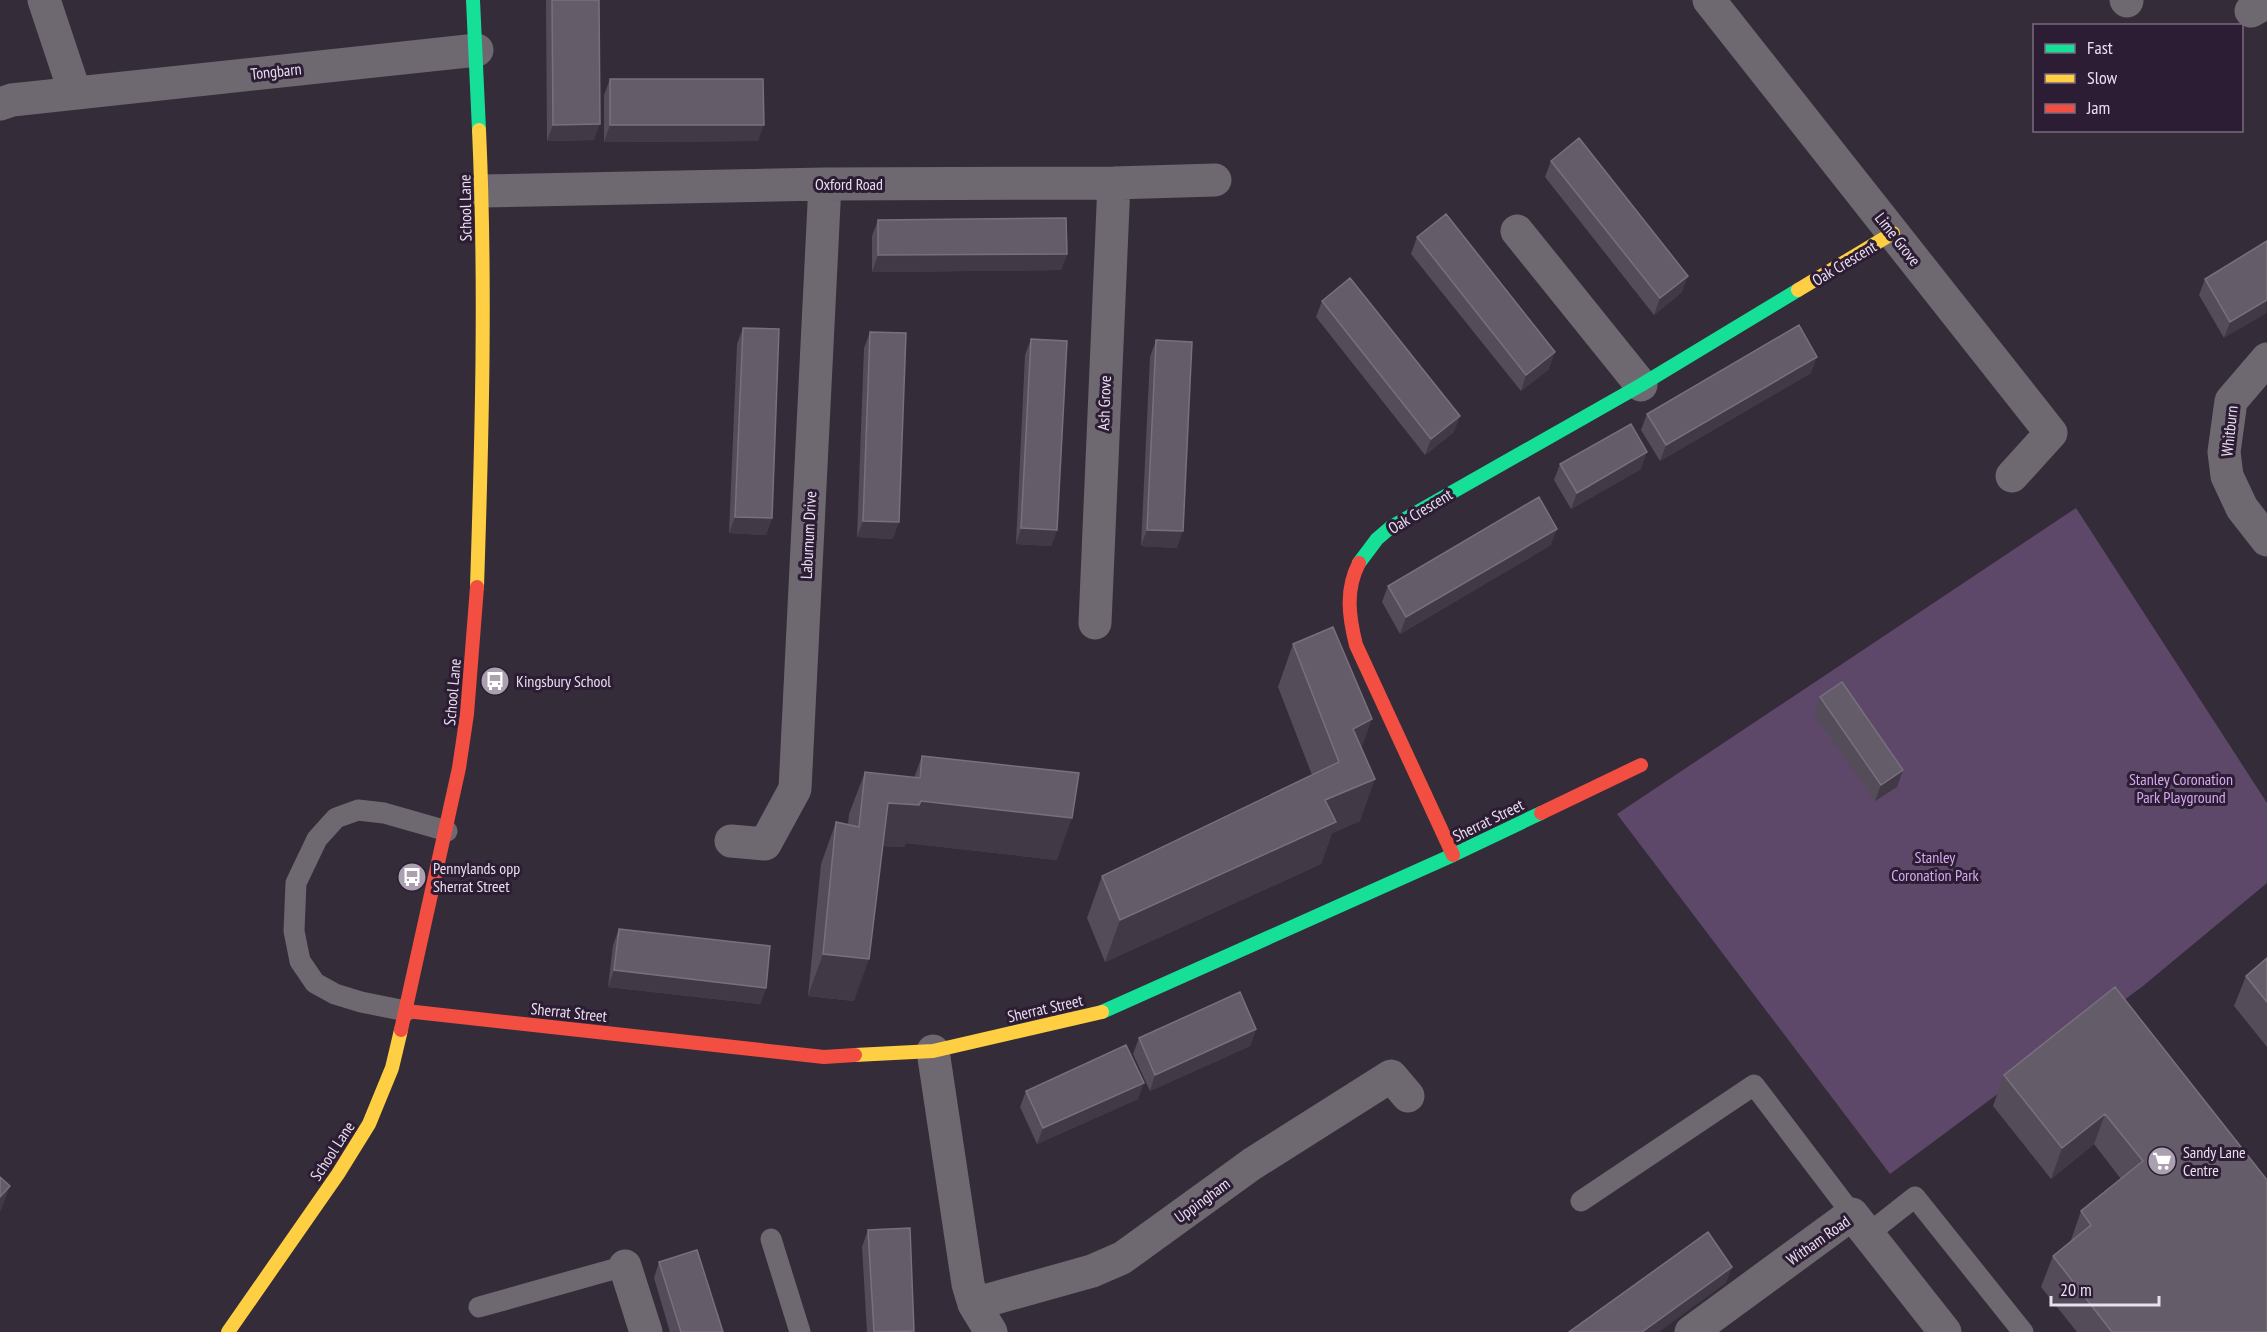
<svg xmlns="http://www.w3.org/2000/svg" width="2267" height="1332" viewBox="0 0 2267 1332" font-family="'PT Sans Narrow',sans-serif">
  <style>
    .green { fill: #5d4869 }
    .lines { fill: none; stroke-linecap: round; stroke-linejoin: round }
    .lane { stroke: #6e6970; stroke-width: 21 }
    .street { stroke: #6e6970; stroke-width: 33 }
    .fast { stroke: #16e098; stroke-width: 14 }
    .slow { stroke: #ffcf43; stroke-width: 14 }
    .jam { stroke: #f24e42; stroke-width: 14 }
    .wall { fill: #544c59 }
    .shaded-wall { fill: #413946 }
    .building { fill: #645c69; stroke: #79707e; stroke-width: 1.5 }
    .labels { text-anchor: middle; dominant-baseline: central; stroke-width: 6; stroke-linejoin: round; paint-order: stroke }
    .street-label { font-size: 16px; fill: #e9dfef; stroke: #2c1c34 }
    .poi-label { font-size: 16px; fill: #e9dfef; stroke: #2c1c34; text-anchor: start }
    .park-label { font-size: 16px; fill: #d7aaf0; stroke: #2c1c34 }
  </style>
  <rect width="100%" height="100%" fill="#352c39"/>
  <path class="green" d="M 2076,508 L 2267,803 L 2267,883 L 2143,986 L 1890,1174 L 1617,814 Z"/>
  <g class="lines">
    <path class="lane" d="M 406,1011 L 361,1002 L 335,994 L 315,983 L 300,961 L 294,931 L 296,883 L 317,839 L 336,818 L 358,810 L 384,813 L 447,831
      M 1581,1201 L 1754,1085 L 1852,1214
      M 1868,1234 L 1915,1197 L 2023,1332
      M 771,1239 L 800,1332
      M 479,1307 L 625,1266"/>
    <path class="street" d="M 44,0 L 75,93
      M 1709,0 L 2051,433 L 2012,476
      M 2126,0 L 2127,1
      M 2251,11 L 2267,2
      M 0,104 L 12,100 L 477,50
      M 482,191 L 825,184 L 1114,183 L 1215,180
      M 1517,231 L 1641,385
      M 2267,359 L 2231,401 L 2224,452 L 2227,476 L 2242,508 L 2267,540
      M 1095,623 L 1114,183
      M 731,841 L 765,844 L 795,789 L 825,184
      M 933,1051 L 968,1284 L 974,1304 L 991,1332
      M 625,1266 L 646,1332
      M 974,1304 L 1092,1271 L 1122,1258 L 1252,1164 L 1391,1076 L 1408,1096
      M 1691,1332 L 1852,1214 L 1945,1332"/>
    <path class="fast" d="M 473,0 L 479,130
      M 1359,563 L 1377,539 L 1391,527 L 1641,385 L 1798,290
      M 1102,1012 L 1453,855 L 1541,813"/>
    <path class="slow" d="M 1798,290 L 1893,233
      M 477,587 C 482,434 486,282 479,130
      M 855,1055 L 933,1051 L 1102,1012
      M 228,1332 L 338,1174 L 369,1124 L 392,1068 L 401,1030"/>
    <path class="jam" d="M 1359,563 C 1345,590 1349,617 1356,645 L 1453,855
      M 1541,813 L 1641,765
      M 406,1011 L 824,1057 L 855,1055
      M 401,1030 L 459,768 L 467,714 L 477,587"/>
  </g>
  <path class="wall" d="M 546,0 L 599,0 L 594,140 L 547,141 Z
    M 610,79 L 758,141 L 604,142 L 604,95 Z
    M 1551,161 L 1682,292 L 1654,315 L 1545,177 Z
    M 878,220 L 1067,254 L 1061,270 L 872,272 L 872,236 Z
    M 1417,237 L 1549,369 L 1521,391 L 1411,254 Z
    M 2267,241 L 2224,338 L 2199,295 L 2205,279 Z
    M 1322,301 L 1454,432 L 1425,455 L 1316,317 Z
    M 743,328 L 772,518 L 766,535 L 729,533 L 737,344 Z
    M 870,332 L 893,539 L 857,537 L 864,348 Z
    M 1031,339 L 1057,530 L 1051,546 L 1016,544 L 1025,355 Z
    M 1156,340 L 1177,548 L 1141,546 L 1150,357 Z
    M 1811,373 L 1660,461 L 1641,430 L 1647,414 Z
    M 1560,464 L 1641,469 L 1571,509 L 1554,480 Z
    M 1551,545 L 1400,634 L 1382,602 L 1388,586 Z
    M 1293,644 L 1361,748 L 1360,821 L 1332,833 L 1321,864 L 1105,962 L 1087,918 L 1102,876 L 1312,775 L 1278,687 Z
    M 1820,697 L 1903,770 L 1897,787 L 1875,801 L 1814,714 Z
    M 922,756 L 1057,860 L 906,843 L 904,847 L 883,846 L 854,1001 L 808,996 L 821,864 L 836,822 L 848,825 L 849,814 L 865,772 L 914,778 Z
    M 619,929 L 766,988 L 760,1004 L 608,987 L 613,945 Z
    M 2267,958 L 2267,1047 L 2234,1006 L 2246,976 Z
    M 2115,987 L 2267,1332 L 2077,1332 L 2041,1287 L 2053,1256 L 2070,1243 L 2081,1211 L 2121,1179 L 2094,1144 L 2051,1179 L 1993,1106 L 2004,1075 Z
    M 1256,1029 L 1250,1046 L 1150,1091 L 1133,1054 L 1139,1038 Z
    M 1026,1091 L 1138,1099 L 1037,1144 L 1020,1107 Z
    M 868,1230 L 914,1332 L 867,1332 L 862,1247 Z
    M 659,1262 L 723,1332 L 670,1332 L 654,1278 Z"/>
  <path class="shaded-wall" d="M 600,124 L 594,140 L 547,141 L 553,125 Z
    M 610,125 L 764,125 L 758,141 L 604,142 Z
    M 1067,254 L 1061,270 L 872,272 L 878,255 Z
    M 1688,276 L 1682,292 L 1654,315 L 1660,298 Z
    M 2267,300 L 2267,313 L 2224,338 L 2230,322 Z
    M 1555,352 L 1549,369 L 1521,391 L 1526,375 Z
    M 1817,357 L 1811,373 L 1660,461 L 1666,445 Z
    M 1460,416 L 1454,432 L 1425,455 L 1431,439 Z
    M 1647,452 L 1641,469 L 1571,509 L 1577,493 Z
    M 735,517 L 772,518 L 766,535 L 729,533 Z
    M 863,521 L 899,522 L 893,539 L 857,537 Z
    M 1021,528 L 1057,530 L 1051,546 L 1016,544 Z
    M 1557,529 L 1551,545 L 1400,634 L 1406,617 Z
    M 1147,530 L 1183,531 L 1177,548 L 1141,546 Z
    M 1372,719 L 1357,761 L 1353,729 Z
    M 1903,770 L 1897,787 L 1875,801 L 1881,785 Z
    M 1375,779 L 1360,821 L 1332,833 L 1321,864 L 1105,962 L 1120,920 L 1325,800 Z
    M 921,801 L 1072,818 L 1057,860 L 906,843 L 904,847 L 872,845 L 888,803 Z
    M 823,954 L 869,959 L 854,1001 L 808,996 Z
    M 614,970 L 766,988 L 760,1004 L 608,987 Z
    M 1256,1029 L 1250,1046 L 1150,1091 L 1155,1075 Z
    M 1144,1083 L 1138,1099 L 1037,1144 L 1043,1128 Z
    M 2105,1114 L 2094,1144 L 2051,1179 L 2062,1148 Z
    M 10,1186 L 1,1210 L 0,1212 L 0,1197 Z
    M 1732,1267 L 1726,1283 L 1659,1332 L 1642,1332 Z"/>
  <path class="building" d="M 552,0 L 599,0 L 600,124 L 553,125 Z
    M 610,79 L 763,79 L 764,125 L 610,125 Z
    M 1579,138 L 1688,276 L 1660,298 L 1551,161 Z
    M 1446,214 L 1555,352 L 1526,375 L 1417,237 Z
    M 1066,218 L 1067,254 L 878,255 L 878,220 Z
    M 2267,241 L 2267,300 L 2230,322 L 2205,279 Z
    M 1350,278 L 1460,416 L 1431,439 L 1322,301 Z
    M 1799,325 L 1817,357 L 1666,445 L 1647,414 Z
    M 743,328 L 779,329 L 772,518 L 735,517 Z
    M 870,332 L 906,333 L 899,522 L 863,521 Z
    M 1031,339 L 1067,341 L 1057,530 L 1021,528 Z
    M 1156,340 L 1192,342 L 1183,531 L 1147,530 Z
    M 1631,424 L 1647,452 L 1577,493 L 1560,464 Z
    M 1539,497 L 1557,529 L 1406,617 L 1388,586 Z
    M 1333,627 L 1372,719 L 1353,729 L 1375,779 L 1325,800 L 1336,822 L 1120,920 L 1102,876 L 1339,762 L 1293,644 Z
    M 1842,682 L 1903,770 L 1881,785 L 1820,697 Z
    M 922,756 L 1079,773 L 1072,818 L 921,801 L 919,805 L 888,803 L 869,959 L 823,954 L 836,822 L 859,827 L 865,772 L 920,778 Z
    M 619,929 L 770,946 L 766,988 L 614,970 Z
    M 2267,958 L 2267,1002 L 2246,976 Z
    M 2115,987 L 2267,1180 L 2267,1332 L 2112,1332 L 2053,1256 L 2091,1225 L 2081,1211 L 2143,1161 L 2105,1114 L 2062,1148 L 2004,1075 Z
    M 1240,992 L 1256,1029 L 1155,1075 L 1139,1038 Z
    M 1126,1045 L 1144,1083 L 1043,1128 L 1026,1091 Z
    M 0,1177 L 10,1186 L 0,1197 Z
    M 910,1228 L 914,1331 L 874,1332 L 868,1230 Z
    M 1708,1232 L 1732,1267 L 1642,1332 L 1569,1332 Z
    M 697,1250 L 723,1332 L 681,1332 L 659,1262 Z"/>
  <defs>
    <g id="bus-disc" transform="scale(1.5)"><circle r="9.5" fill="#aaa0af" stroke="#2c1c34"/><path d="M-5-6H5V4H4V6H2V4H-2V6H-4V4H-5ZM-3.5-4V0h7V-4ZM-3.5 1.2v1.5H-2V1.2ZM2 1.2v1.5H3.5V1.2Z" fill="#fff"/></g>
    <g id="supermarket-disc" transform="scale(1.5)"><circle r="9.5" fill="#aaa0af" stroke="#2c1c34"/><path d="M-6-5.5h2.5l.6 2H6L4.5 2H-2.5L-4.4-4H-6ZM-1.5 3.2a1.3 1.3 0 1 0 .1 0ZM3 3.2a1.3 1.3 0 1 0 .1 0Z" fill="#fff"/></g>
  </defs>
  <g fill-rule="evenodd">
    <use href="#bus-disc" x="495" y="681"/>
    <use href="#bus-disc" x="412" y="877"/>
    <use href="#supermarket-disc" x="2162" y="1161"/>
  </g>
  <g class="labels">
    <g class="street-label">
      <text transform="translate(276 71) rotate(-6)">Tongbarn</text>
      <text x="849" y="184">Oxford Road</text>
      <text transform="translate(465 208) rotate(-91)">School Lane</text>
      <text transform="translate(1898 239) rotate(52)">Lime Grove</text>
      <text transform="translate(1844 263) rotate(-31)">Oak Crescent</text>
      <text transform="translate(1104 403) rotate(-88)">Ash Grove</text>
      <text transform="translate(2229 431) rotate(-84)">Whitburn</text>
      <text transform="translate(1420 511) rotate(-31)">Oak Crescent</text>
      <text transform="translate(808 535) rotate(-87)">Laburnum Drive</text>
      <text transform="translate(452 692) rotate(-85)">School Lane</text>
      <text transform="translate(1488 820) rotate(-26)">Sherrat Street</text>
      <text transform="translate(1045 1008) rotate(-13)">Sherrat Street</text>
      <text transform="translate(569 1012) rotate(6)">Sherrat Street</text>
      <text transform="translate(332 1151) rotate(-57)">School Lane</text>
      <text transform="translate(1202 1200) rotate(-36)">Uppingham</text>
      <text transform="translate(1818 1240) rotate(-35)">Witham Road</text>
    </g>
    <g class="poi-label">
      <text x="516" y="681">Kingsbury School</text>
      <text x="433" y="868">Pennylands opp<tspan x="433" dy="18">Sherrat Street</tspan></text>
      <text x="2183" y="1152">Sandy Lane<tspan x="2183" dy="18">Centre</tspan></text>
    </g>
    <g class="park-label">
      <text x="2181" y="779">Stanley Coronation<tspan x="2181" dy="18">Park Playground</tspan></text>
      <text x="1935" y="857">Stanley<tspan x="1935" dy="18">Coronation Park</tspan></text>
    </g>
  </g>
  <rect x="2033" y="24" width="210" height="108" fill="#2c1c34" stroke="#786a7f" stroke-width="1.5"/>
  <rect x="2045" y="44" width="30" height="9" fill="#16e098" stroke="#786a7f" stroke-width="1.5"/>
  <text x="2087" y="54" font-size="18" fill="#e9dfef">Fast</text>
  <rect x="2045" y="74" width="30" height="9" fill="#ffcf43" stroke="#786a7f" stroke-width="1.5"/>
  <text x="2087" y="84" font-size="18" fill="#e9dfef">Slow</text>
  <rect x="2045" y="104" width="30" height="9" fill="#f24e42" stroke="#786a7f" stroke-width="1.5"/>
  <text x="2087" y="114" font-size="18" fill="#e9dfef">Jam</text>
  <path d="M2051 1296v9h108v-9" fill="none" stroke="#e9dfef" stroke-width="3"/>
  <text x="2060" y="1296" font-size="18" fill="#e9dfef" stroke="#2c1c34" stroke-width="4.5" paint-order="stroke">20 m</text>
</svg>
